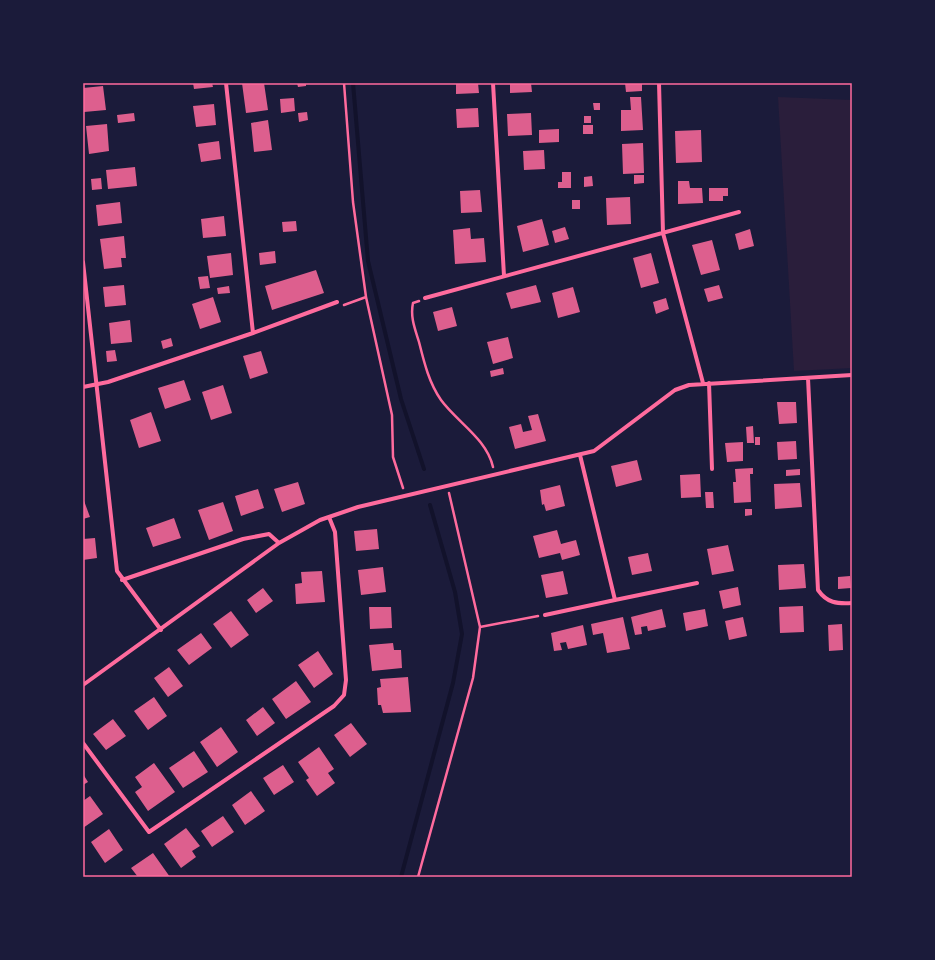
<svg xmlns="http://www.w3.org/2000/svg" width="935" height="960" viewBox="0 0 935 960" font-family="Montserrat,sans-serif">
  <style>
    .green { fill: #2a1e3b }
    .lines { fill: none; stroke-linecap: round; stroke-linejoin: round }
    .stream { stroke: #12122b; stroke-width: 4 }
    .building { fill: #dd5f8e }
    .path { stroke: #ff6b9d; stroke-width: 2.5 }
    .minor { stroke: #ff6b9d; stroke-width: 4 }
    .neatline { fill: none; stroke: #ff6b9d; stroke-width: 1.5 }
  </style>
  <rect width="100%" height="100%" fill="#1b1b3a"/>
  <path class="green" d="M 778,97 L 852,100 L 852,368 L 794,371 Z"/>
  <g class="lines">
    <path class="stream" d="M 353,83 L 368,261 L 401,399 L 424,469
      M 401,877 L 453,683 L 462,634 L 455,592 L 430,505"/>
  </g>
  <path class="building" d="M 193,83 L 212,83 L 213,87 L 194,89 Z
    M 242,83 L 264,83 L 268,110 L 246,113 Z
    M 297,83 L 306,83 L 306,86 L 298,87 Z
    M 456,83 L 478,83 L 479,93 L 456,94 Z
    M 510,83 L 531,83 L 532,92 L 510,93 Z
    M 625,83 L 642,83 L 642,91 L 626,92 Z
    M 103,86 L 106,110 L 84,112 L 83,88 Z
    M 630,97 L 641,97 L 643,130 L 621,131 L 621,110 L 631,110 Z
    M 294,98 L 295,111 L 281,113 L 280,99 Z
    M 593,103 L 600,103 L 600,110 L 594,110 Z
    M 214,104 L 216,125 L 196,127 L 193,106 Z
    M 478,108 L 479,127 L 457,128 L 456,109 Z
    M 307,112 L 308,120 L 299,122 L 298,113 Z
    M 134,113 L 135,121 L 118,123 L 117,115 Z
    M 531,113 L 532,135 L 508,136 L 507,114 Z
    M 584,116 L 591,116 L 591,123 L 584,123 Z
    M 268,120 L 272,150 L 254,152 L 251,123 Z
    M 107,124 L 109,151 L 89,154 L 86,126 Z
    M 583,125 L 593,125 L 593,134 L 583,134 Z
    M 559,129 L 559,142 L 539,143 L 539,130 Z
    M 701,130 L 702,162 L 676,163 L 675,131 Z
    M 219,141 L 221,159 L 201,162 L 198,144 Z
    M 643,143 L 644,173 L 623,174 L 622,144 Z
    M 544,150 L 545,169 L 524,170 L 523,151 Z
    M 135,167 L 137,186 L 108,189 L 106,170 Z
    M 562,172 L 571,172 L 571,188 L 558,188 L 558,182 L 562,182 Z
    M 634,175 L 644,175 L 644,183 L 634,184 Z
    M 592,176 L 593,186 L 584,187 L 584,177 Z
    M 101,178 L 102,189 L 92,190 L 91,179 Z
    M 678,181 L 689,181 L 690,188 L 702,188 L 703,203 L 678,204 Z
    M 709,188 L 728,188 L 728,196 L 723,196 L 723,201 L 709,201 Z
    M 480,190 L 482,212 L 461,213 L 460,191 Z
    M 630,197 L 631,224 L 607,225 L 606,198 Z
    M 572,200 L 580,200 L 580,209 L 572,209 Z
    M 120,202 L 122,223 L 98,226 L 96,205 Z
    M 224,216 L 226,236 L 203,238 L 201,219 Z
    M 542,219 L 549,245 L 523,252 L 517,226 Z
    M 296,221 L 297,231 L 283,232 L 282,222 Z
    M 565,227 L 569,239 L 555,243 L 552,231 Z
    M 470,228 L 471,239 L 484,238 L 486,262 L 455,264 L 453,230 Z
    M 750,229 L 754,246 L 739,250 L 735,234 Z
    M 124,236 L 126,258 L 121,258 L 122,267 L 104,269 L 100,239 Z
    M 712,240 L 720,270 L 701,275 L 692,245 Z
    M 275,251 L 276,263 L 260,265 L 259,253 Z
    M 231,253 L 233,275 L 210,278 L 207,256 Z
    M 651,253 L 659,283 L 641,288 L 633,258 Z
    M 316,270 L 324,293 L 272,310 L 265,286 Z
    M 208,276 L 210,288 L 200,289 L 198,277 Z
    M 124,285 L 126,305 L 105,307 L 103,287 Z
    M 536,285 L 541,302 L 511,309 L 506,293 Z
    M 719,285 L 723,298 L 708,302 L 704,289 Z
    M 229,286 L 230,293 L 218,294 L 217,288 Z
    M 573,287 L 580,312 L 558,318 L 552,293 Z
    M 213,297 L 221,322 L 200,329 L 192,304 Z
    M 666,298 L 669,309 L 656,314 L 653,302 Z
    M 452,307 L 457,326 L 438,331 L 433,312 Z
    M 130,320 L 132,342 L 111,344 L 109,323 Z
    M 508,337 L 513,358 L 493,364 L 487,342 Z
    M 171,338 L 173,346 L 163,349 L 161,341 Z
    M 115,350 L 117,361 L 107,362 L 106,351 Z
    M 261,351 L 268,373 L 250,379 L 243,356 Z
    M 503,368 L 504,374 L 491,377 L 490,371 Z
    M 184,380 L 191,400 L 165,409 L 158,388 Z
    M 223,385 L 232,413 L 211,420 L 202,392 Z
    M 777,402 L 796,402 L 797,423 L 779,424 Z
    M 151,412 L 161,441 L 139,448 L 130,420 Z
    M 538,414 L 546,441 L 515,449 L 509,427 L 521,424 L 523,432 L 532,430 L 528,416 Z
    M 753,426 L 754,443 L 747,443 L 746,427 Z
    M 755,437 L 760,437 L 760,445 L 755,445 Z
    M 796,441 L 797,459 L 778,460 L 777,442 Z
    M 743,442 L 743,461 L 727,462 L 725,443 Z
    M 637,460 L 642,480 L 616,487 L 611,466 Z
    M 753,468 L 753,474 L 750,474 L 751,502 L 734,503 L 733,482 L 736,482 L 735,469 Z
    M 800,469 L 800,475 L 786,476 L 786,470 Z
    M 700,474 L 701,497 L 681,498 L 680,475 Z
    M 298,482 L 305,504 L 282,512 L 274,489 Z
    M 800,483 L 802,507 L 775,509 L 774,484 Z
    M 560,485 L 565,506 L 546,511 L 544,504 L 542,505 L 540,490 Z
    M 258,489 L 264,508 L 241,516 L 235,496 Z
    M 705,492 L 713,492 L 714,508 L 706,508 Z
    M 83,498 L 90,517 L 83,519 Z
    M 223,502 L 233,531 L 209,540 L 198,510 Z
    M 745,509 L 752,509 L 752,515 L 745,516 Z
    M 174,518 L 181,538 L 153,547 L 146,528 Z
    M 377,529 L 379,549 L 356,551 L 354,531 Z
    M 557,530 L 561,544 L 576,540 L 580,555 L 562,560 L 560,553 L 539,558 L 533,536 Z
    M 95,538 L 97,558 L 83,560 L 83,539 Z
    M 728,545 L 734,571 L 712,575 L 707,549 Z
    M 648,553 L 652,571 L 632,575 L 628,557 Z
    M 804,564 L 806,588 L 779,590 L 778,565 Z
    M 383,567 L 386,592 L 361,595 L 358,570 Z
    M 322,571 L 325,602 L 296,604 L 295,584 L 302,583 L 301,572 Z
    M 563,571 L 568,594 L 546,598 L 541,575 Z
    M 850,576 L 851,588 L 838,589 L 838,577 Z
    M 738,587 L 741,605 L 723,609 L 719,591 Z
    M 263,588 L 273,601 L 256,613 L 247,600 Z
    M 803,606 L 804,632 L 780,633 L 779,607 Z
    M 369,607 L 391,607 L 392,628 L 370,629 Z
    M 662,609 L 666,627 L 648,631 L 647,626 L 641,627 L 642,634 L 635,635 L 631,617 Z
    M 705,609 L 708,626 L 686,631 L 683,613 Z
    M 231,611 L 249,635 L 231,648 L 213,624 Z
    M 623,617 L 630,649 L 607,653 L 603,633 L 593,635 L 591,624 Z
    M 743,617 L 747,636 L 729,640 L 725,621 Z
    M 842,624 L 843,650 L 829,651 L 828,625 Z
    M 583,625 L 587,645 L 568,649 L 566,642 L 560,643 L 562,650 L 554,651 L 551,633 Z
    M 201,633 L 212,648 L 189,665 L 177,650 Z
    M 393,643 L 394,650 L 401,650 L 402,668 L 372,671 L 369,645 Z
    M 318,651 L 333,674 L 314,688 L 298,665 Z
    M 169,667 L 183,686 L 168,697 L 154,678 Z
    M 408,677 L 411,712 L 383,713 L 381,705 L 378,705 L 377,688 L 381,687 L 380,679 Z
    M 296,681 L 311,702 L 286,719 L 272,699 Z
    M 154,697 L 167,716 L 148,730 L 134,711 Z
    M 263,707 L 275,723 L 257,736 L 246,720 Z
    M 113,719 L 126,736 L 106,750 L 93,734 Z
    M 351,723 L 367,744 L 350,757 L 334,735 Z
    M 221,727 L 238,752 L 217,767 L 200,742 Z
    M 319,747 L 334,769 L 328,773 L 335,783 L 317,796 L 306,780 L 309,778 L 298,762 Z
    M 194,751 L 208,772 L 183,788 L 169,768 Z
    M 154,763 L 175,792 L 148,811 L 135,792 L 142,787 L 135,777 Z
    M 283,765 L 294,782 L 274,795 L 263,778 Z
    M 83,774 L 88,782 L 83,785 Z
    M 251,791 L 265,811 L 245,825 L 232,805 Z
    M 90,796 L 103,814 L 83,828 L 83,801 Z
    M 223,816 L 234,832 L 212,847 L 201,831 Z
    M 186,828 L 200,846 L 192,851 L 196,857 L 181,868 L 164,844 Z
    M 109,829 L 123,850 L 105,863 L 91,842 Z
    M 153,853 L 170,877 L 138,877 L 131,868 Z"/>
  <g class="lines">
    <path class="path" d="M 344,83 L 353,202 L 366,297
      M 419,301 L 413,303 C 410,317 415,329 419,342 C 424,362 429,383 441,400 C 457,422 487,439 493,467
      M 344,305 L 366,297 L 392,415 L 393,457 L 403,488
      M 480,627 L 538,616
      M 418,877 L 473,678 L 480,627 L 449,493"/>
    <path class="minor" d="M 226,83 L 253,333
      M 493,83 L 504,276
      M 659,83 L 663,233 L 703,383
      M 83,262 L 117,571 L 161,630
      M 425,298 L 739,212
      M 808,378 L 818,590 C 827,603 837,604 852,603
      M 709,383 L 712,469
      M 83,387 L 108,382 L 253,333 L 337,302
      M 580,455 L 615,600 L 697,583
      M 122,580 L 243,539 L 269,534 L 279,543
      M 545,615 L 615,600
      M 83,685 L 279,543 L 320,520 L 358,507 L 594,451 L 675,390 L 689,385 L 852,375
      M 83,743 L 149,832 L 334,706 L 344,695 L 346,680 L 335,532 L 329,517"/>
  </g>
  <rect width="935" height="960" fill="none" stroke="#1b1b3a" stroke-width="168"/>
  <rect x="84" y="84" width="767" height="792" class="neatline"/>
</svg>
